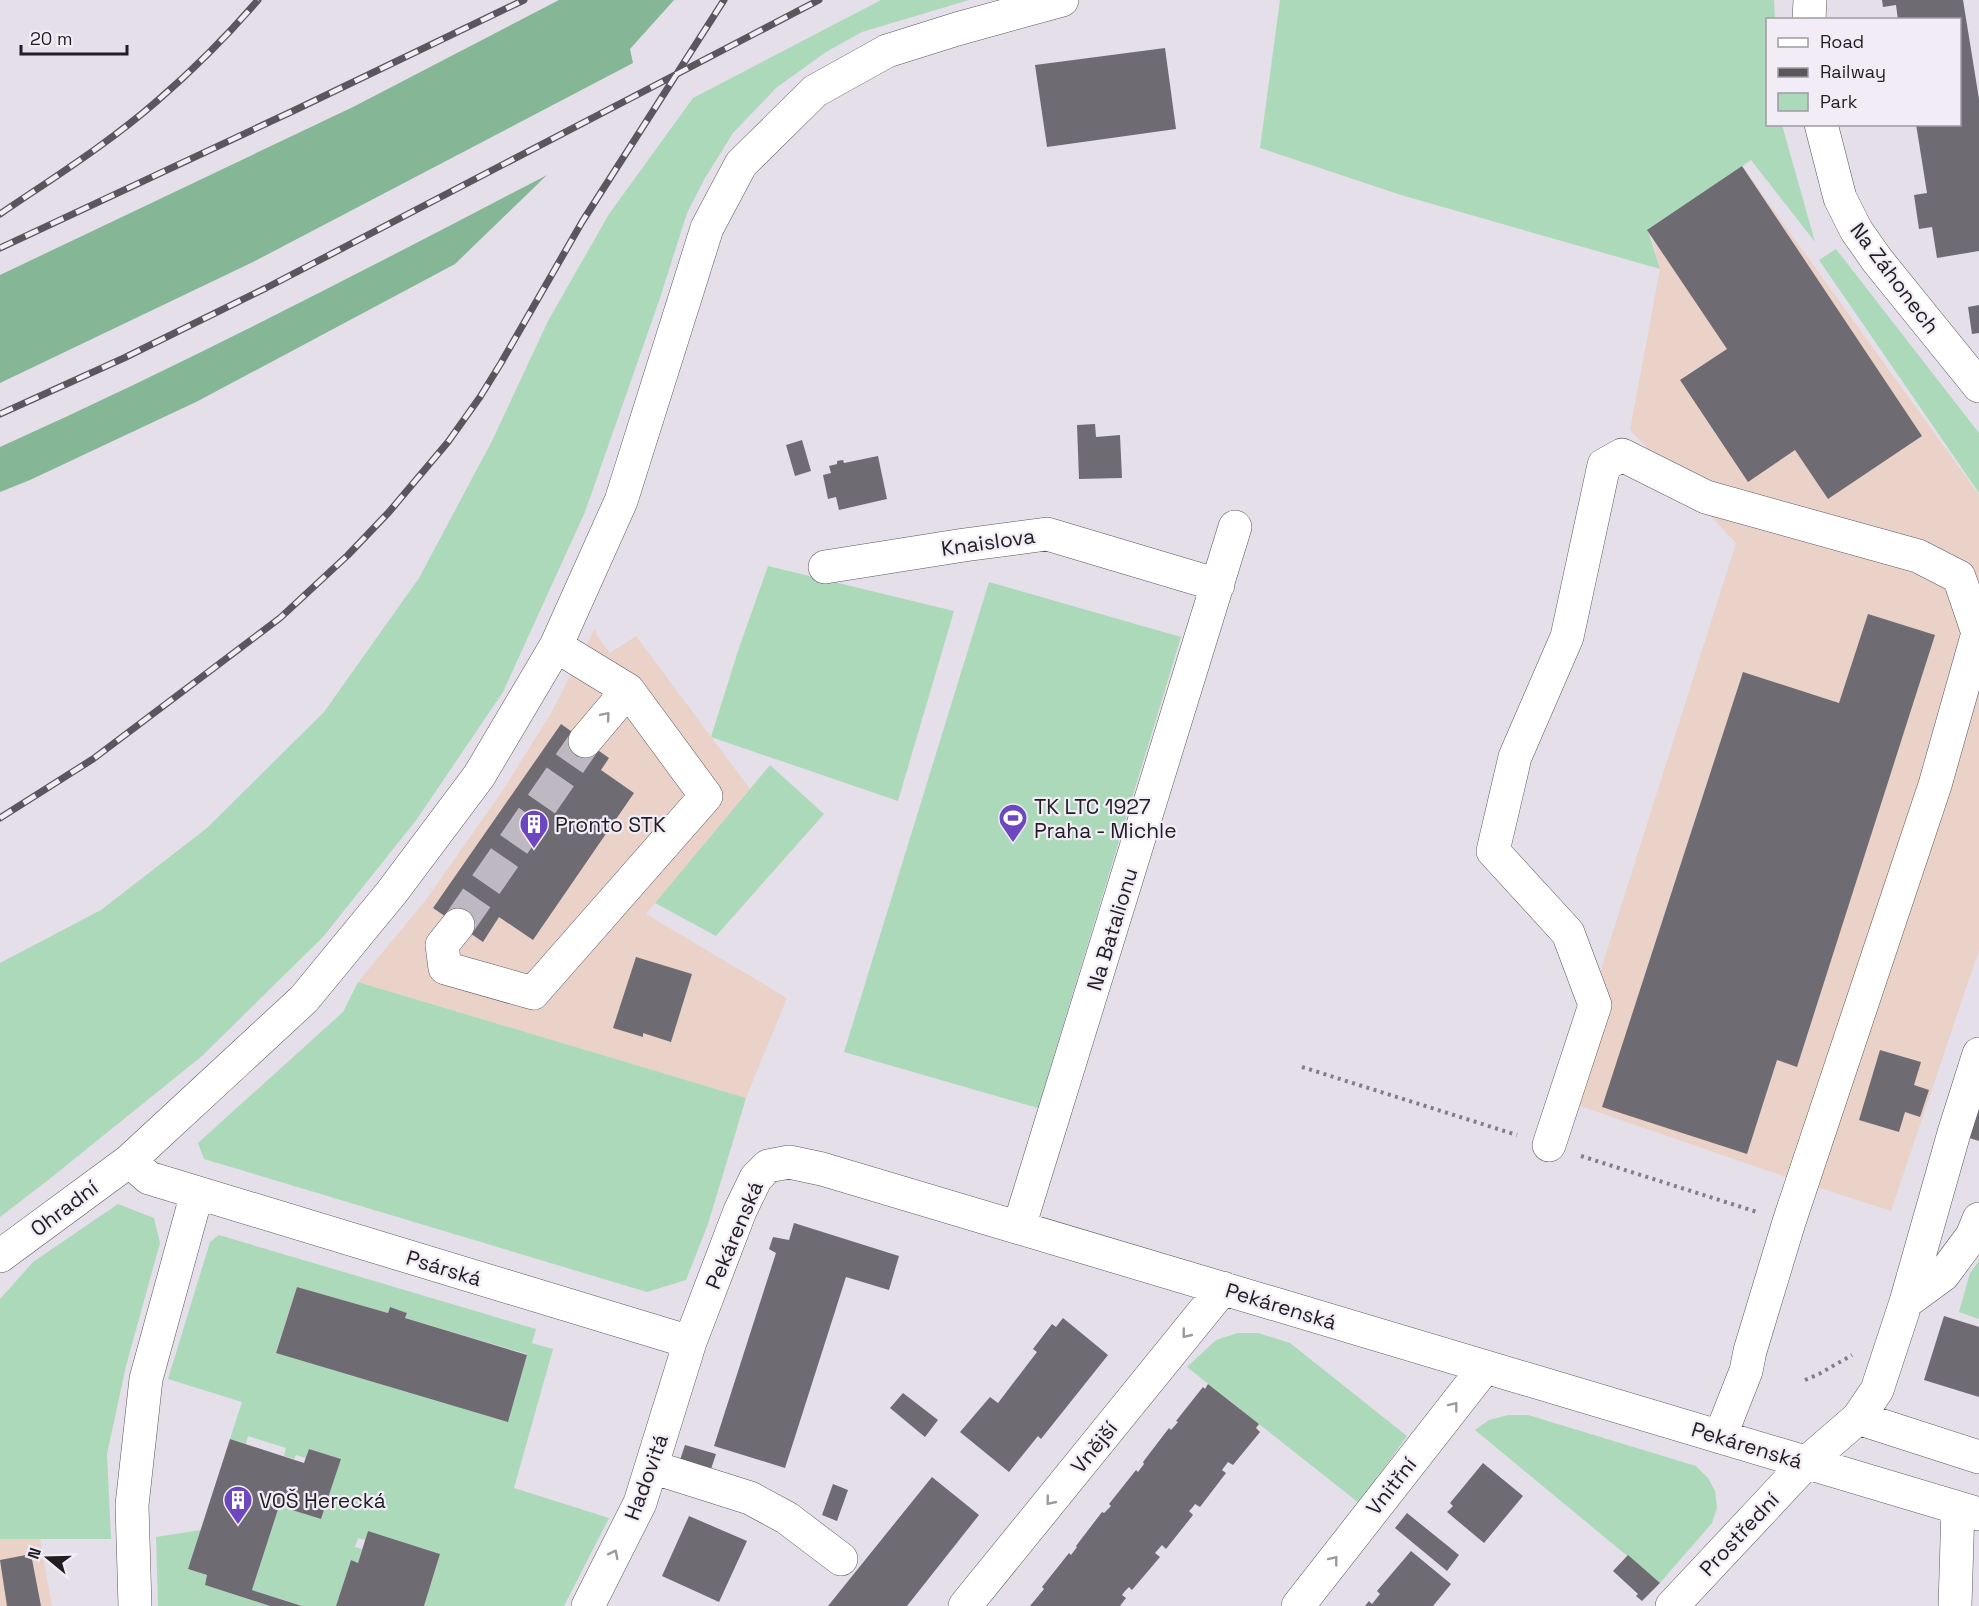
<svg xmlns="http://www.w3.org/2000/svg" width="1979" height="1606" viewBox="0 0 1979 1606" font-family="'Space Grotesk',sans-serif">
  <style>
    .industrial { fill: #ead2c9 }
    .green { fill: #add9bb; fill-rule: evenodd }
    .forest { fill: #85b696 }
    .building { fill: #6f6b73 }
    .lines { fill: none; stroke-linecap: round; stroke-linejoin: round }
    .minor-tunnel { stroke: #bdb8c1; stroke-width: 33; stroke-dasharray: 33 16; stroke-linecap: butt }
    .minor-casing { stroke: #5b565e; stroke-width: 34 }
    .path { stroke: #817e85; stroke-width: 4; stroke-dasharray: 3 4.5; stroke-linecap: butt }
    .minor { stroke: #fff; stroke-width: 33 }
    .rail-casing { stroke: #59565c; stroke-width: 7 }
    .rail { stroke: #f1ecf6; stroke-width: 4.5; stroke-dasharray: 14; stroke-linecap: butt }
    .oneway { stroke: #9b9a9c }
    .labels { text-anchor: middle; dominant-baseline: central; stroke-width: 4.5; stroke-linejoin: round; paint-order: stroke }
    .street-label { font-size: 21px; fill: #201e22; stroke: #f1ecf6 }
    .poi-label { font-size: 21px; fill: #201e22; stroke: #f1ecf6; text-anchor: start }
  </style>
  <rect width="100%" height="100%" fill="#e4dfe9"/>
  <path class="industrial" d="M 1742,166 L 1979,495 L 1979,950 L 1891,1211 L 1789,1178 L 1560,1099 L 1736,543 L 1630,430 L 1660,269 L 1650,230 Z
    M 595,628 L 597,636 L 610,653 L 636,636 L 750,789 L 646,914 L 787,998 L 746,1098 L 358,982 L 425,901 L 503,790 L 550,715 Z
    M 0,1539 L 40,1539 L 52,1606 L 0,1606 Z"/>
  <path class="green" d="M 881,0 L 969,0 L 862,32 L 826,52 L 776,88 L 733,133 L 705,178 L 687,213 L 660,298 L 585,512 L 503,692 L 417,819 L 323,937 L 202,1056 L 47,1181 L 0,1217 L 0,963 L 101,910 L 207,828 L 324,712 L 419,578 L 492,441 L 548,321 L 609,214 L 693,98 Z
    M 1280,0 L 1774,0 L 1775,19 L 1768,20 L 1768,124 L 1782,125 L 1815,242 L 1751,160 L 1648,230 L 1660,269 L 1401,195 L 1260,148 Z
    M 1836,249 L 1979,433 L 1979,493 L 1819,260 Z
    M 768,566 L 954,611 L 898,801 L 711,737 L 739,648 Z
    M 989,582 L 1181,637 L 1038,1108 L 844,1052 Z
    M 770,765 L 824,814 L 716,936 L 655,903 Z
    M 358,982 L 746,1098 L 708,1224 L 686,1280 L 647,1292 L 204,1159 L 198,1143 L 343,1012 Z
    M 118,1204 L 154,1218 L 160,1243 L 126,1366 L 107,1454 L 111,1539 L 0,1539 L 0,1299 L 33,1262 Z
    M 219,1235 L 536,1329 L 532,1343 L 553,1349 L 514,1488 L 609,1518 L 564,1606 L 424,1606 L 440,1554 L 368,1531 L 365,1540 L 358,1538 L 355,1547 L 362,1549 L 358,1563 L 351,1560 L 336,1606 L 303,1606 L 252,1590 L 283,1494 L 293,1497 L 290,1509 L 321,1519 L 341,1459 L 309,1449 L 306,1458 L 296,1455 L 294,1459 L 284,1456 L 286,1448 L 248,1436 L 246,1444 L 230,1439 L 242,1402 L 168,1379 L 210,1242 ZM 297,1287 L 388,1313 L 390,1307 L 407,1313 L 405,1318 L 527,1354 L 508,1421 L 276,1352 Z
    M 1979,1261 L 1979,1319 L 1959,1312 L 1970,1273 Z
    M 1238,1333 L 1258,1333 L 1290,1343 L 1407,1436 L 1359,1503 L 1187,1367 L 1216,1340 Z
    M 1508,1415 L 1528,1415 L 1696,1466 L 1708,1478 L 1715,1491 L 1717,1508 L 1712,1523 L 1660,1583 L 1475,1430 L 1489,1420 Z
    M 201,1530 L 188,1569 L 207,1575 L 205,1585 L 270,1606 L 158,1606 L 156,1537 Z"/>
  <path class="forest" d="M 559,0 L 674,0 L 630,49 L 633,63 L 253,262 L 0,383 L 0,275 L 353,107 Z
    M 547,175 L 455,264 L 198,401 L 30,480 L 0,492 L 0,447 C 186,363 367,269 547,175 Z"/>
  <path class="building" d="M 1882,0 L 1963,0 L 1979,99 L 1979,251 L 1937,258 L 1932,227 L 1919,229 L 1914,195 L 1927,193 L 1916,124 L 1960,124 L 1960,20 L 1898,20 L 1896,5 L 1883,7 Z
    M 1165,48 L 1176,129 L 1047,147 L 1035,65 Z
    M 1742,166 L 1922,436 L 1828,499 L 1795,450 L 1748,482 L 1680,380 L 1727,349 L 1647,230 Z
    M 1979,305 L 1979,333 L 1972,334 L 1968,307 Z
    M 1095,424 L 1096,437 L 1120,435 L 1122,478 L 1079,479 L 1077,425 Z
    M 802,440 L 811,471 L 795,476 L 786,445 Z
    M 878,456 L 887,499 L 839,510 L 836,497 L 828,499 L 823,475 L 831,473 L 829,466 L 837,464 L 837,461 L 843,460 L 844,463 Z
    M 1868,614 L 1935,635 L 1797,1067 L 1777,1060 L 1747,1154 L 1602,1107 L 1743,672 L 1839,703 Z
    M 561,724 L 609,758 L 601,770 L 634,793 L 533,940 L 499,917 L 483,942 L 433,908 Z
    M 636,957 L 692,974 L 671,1042 L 643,1033 L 643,1037 L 613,1028 Z
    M 1880,1050 L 1921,1062 L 1914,1085 L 1929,1090 L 1920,1117 L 1905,1112 L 1899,1132 L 1859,1120 Z
    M 1979,1097 L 1979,1141 L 1966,1137 Z
    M 794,1223 L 899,1256 L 889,1290 L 846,1277 L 785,1468 L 714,1446 L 776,1253 L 769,1249 L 773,1237 L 789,1240 Z
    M 297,1287 L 388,1313 L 390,1307 L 407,1313 L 405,1318 L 527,1355 L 508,1422 L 276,1353 Z
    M 1944,1316 L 1979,1327 L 1979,1397 L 1924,1380 Z
    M 1063,1318 L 1108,1355 L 1041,1439 L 1038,1436 L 1009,1472 L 960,1432 L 990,1397 L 998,1403 L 1037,1352 L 1033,1349 L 1052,1324 L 1056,1327 Z
    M 1208,1384 L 1259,1424 L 1256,1428 L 1260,1432 L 1233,1465 L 1228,1462 L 1222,1470 L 1226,1473 L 1200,1507 L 1195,1504 L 1192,1508 L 1189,1511 L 1193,1515 L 1166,1549 L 1162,1545 L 1155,1553 L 1160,1557 L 1132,1590 L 1129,1587 L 1125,1591 L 1122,1595 L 1126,1598 L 1120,1606 L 1030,1606 L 1044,1589 L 1042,1587 L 1069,1553 L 1071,1555 L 1077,1547 L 1076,1546 L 1102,1512 L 1104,1513 L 1111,1506 L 1109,1504 L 1136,1470 L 1138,1472 L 1144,1464 L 1143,1462 L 1169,1428 L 1171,1430 L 1178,1422 L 1176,1421 L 1203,1387 L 1205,1389 Z
    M 903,1393 L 938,1420 L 925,1437 L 890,1408 Z
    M 230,1439 L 304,1463 L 309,1449 L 341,1459 L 321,1519 L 289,1509 L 293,1497 L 283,1494 L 252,1590 L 302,1606 L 270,1606 L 205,1585 L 207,1575 L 188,1569 Z
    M 685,1445 L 716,1454 L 711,1469 L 680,1460 Z
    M 1483,1463 L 1523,1496 L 1484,1543 L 1447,1512 L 1453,1506 L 1450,1503 Z
    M 932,1477 L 979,1515 L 907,1606 L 828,1606 Z
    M 833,1484 L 848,1490 L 837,1521 L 822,1515 Z
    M 1407,1513 L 1459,1555 L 1447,1571 L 1395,1528 Z
    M 689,1516 L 747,1541 L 719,1602 L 662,1576 Z
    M 368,1531 L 440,1554 L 424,1606 L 336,1606 L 351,1560 L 358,1563 Z
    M 1411,1551 L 1451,1584 L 1433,1606 L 1365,1606 L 1369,1601 L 1372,1604 L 1380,1594 L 1377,1591 Z
    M 31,1554 L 41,1606 L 7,1606 L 0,1560 Z
    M 1628,1555 L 1660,1583 L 1642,1601 L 1636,1596 L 1638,1594 L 1613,1571 Z"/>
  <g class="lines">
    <path class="minor-tunnel" d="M 458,925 L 585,741"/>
    <g class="minor-casing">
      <path id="minor" d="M 1809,20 L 1810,0
        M 1821,124 L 1840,198 L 1856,230 L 1877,260 L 1979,386
        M 825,567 L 964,545 L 1047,534 L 1218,585
        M 585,741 L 628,690
        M 458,925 L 442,945 L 445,968 L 533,993 L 706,796 L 628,690 L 556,646
        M 1549,1145 L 1595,1005 L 1568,933 L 1493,851 L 1515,757 L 1567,637 L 1604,465 L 1622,455 L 1706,497 L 1918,556 L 1959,577 L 1978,633 L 1935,785 L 1789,1222 L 1750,1351 L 1746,1371 L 1720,1437
        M 129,1161 L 149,1178 L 690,1342
        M 1019,1227 L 1235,527
        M 0,1256 L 129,1161 L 304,999 L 392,892 L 479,776 L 556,646 L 621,501 L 707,228 L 741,164 L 815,91 L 887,51 L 957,29 L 1062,0
        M 1906,1302 L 1943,1275 L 1972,1236 L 1979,1219
        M 1858,1418 L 1979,1457
        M 652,1467 L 750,1498 L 787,1518 L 841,1559
        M 135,1606 L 132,1505 L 146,1379 L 197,1193
        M 588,1606 L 640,1503 L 690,1342 L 740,1211 L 756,1178 L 768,1166 L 789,1162 L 822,1169 L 1979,1514
        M 965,1606 L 1223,1288
        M 1298,1606 L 1485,1367
        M 1672,1606 L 1806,1463 L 1858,1418 L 1877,1390 L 1906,1302 L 1954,1133 L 1979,1054
        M 1955,1606 L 1958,1508"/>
    </g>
    <path class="path" d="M 1302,1067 L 1517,1135
      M 1581,1156 L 1757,1212
      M 1805,1380 L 1819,1374 L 1852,1355"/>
    <use href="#minor" class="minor"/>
    <g class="rail-casing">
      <path id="rail" d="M 0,214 C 53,178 109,143 157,101 C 193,70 227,36 258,0
        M 0,248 L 293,111 L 524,0
        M 0,414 L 124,358 L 266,288 L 819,0
        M 0,818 L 93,759 L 280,618 L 348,555 L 389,512 L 448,442 L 480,397 L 501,363 L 582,222 L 724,0"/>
    </g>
    <use href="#rail" class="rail"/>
  </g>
  <defs><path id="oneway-chevron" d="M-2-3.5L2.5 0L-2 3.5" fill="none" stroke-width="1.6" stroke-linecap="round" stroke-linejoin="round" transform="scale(1.5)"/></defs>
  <g class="oneway">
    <use href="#oneway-chevron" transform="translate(606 716) rotate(-50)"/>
    <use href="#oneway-chevron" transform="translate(1186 1334) rotate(129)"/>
    <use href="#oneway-chevron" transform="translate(1454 1406) rotate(-52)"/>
    <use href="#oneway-chevron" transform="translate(1050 1501) rotate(129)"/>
    <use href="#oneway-chevron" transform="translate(614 1554) rotate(-63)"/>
    <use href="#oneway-chevron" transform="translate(1334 1560) rotate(-52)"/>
  </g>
  <defs>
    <g id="stadium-pin" transform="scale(1.5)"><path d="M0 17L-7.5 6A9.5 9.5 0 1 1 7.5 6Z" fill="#6c47c0" stroke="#f1ecf6"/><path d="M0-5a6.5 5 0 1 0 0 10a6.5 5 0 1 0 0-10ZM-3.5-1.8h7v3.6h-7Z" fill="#fff"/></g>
    <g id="building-pin" transform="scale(1.5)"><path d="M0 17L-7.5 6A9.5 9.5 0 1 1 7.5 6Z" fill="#6c47c0" stroke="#f1ecf6"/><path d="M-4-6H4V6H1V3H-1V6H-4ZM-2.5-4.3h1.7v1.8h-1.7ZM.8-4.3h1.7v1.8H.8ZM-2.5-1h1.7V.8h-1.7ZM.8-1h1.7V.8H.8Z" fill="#fff"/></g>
  </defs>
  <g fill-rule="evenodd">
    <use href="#stadium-pin" x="1013" y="818"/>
    <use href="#building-pin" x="534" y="824"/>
    <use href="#building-pin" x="238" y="1500"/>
  </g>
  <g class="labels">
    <g class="street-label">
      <text transform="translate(1895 278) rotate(53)">Na Záhonech</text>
      <text transform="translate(988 542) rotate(-8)">Knaislova</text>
      <text transform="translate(1112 929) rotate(-73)">Na Batalionu</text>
      <text transform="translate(64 1208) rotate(-37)">Ohradní</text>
      <text transform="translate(734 1235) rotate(-67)">Pekárenská</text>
      <text transform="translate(444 1268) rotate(17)">Psárská</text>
      <text transform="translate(1281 1306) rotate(17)">Pekárenská</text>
      <text transform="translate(1747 1445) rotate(17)">Pekárenská</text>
      <text transform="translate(1094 1447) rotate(-51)">Vnější</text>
      <text transform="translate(646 1477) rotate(-70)">Hadovitá</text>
      <text transform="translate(1391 1486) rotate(-52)">Vnitřní</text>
      <text transform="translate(1739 1534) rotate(-47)">Prostřední</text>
    </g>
    <g class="poi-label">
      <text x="1034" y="806">TK LTC 1927<tspan x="1034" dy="24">Praha - Michle</tspan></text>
      <text x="555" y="824">Pronto STK</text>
      <text x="259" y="1500">VOŠ Herecká</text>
    </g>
  </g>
  <rect x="1766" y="18" width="195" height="108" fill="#f1ecf6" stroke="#9d9aa1" stroke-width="1.5"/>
  <rect x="1778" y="38" width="30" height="9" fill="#ffffff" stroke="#9d9aa1" stroke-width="1.5"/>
  <text x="1820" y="48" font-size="18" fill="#201e22">Road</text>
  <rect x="1778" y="68" width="30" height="9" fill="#59565c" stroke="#9d9aa1" stroke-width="1.5"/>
  <text x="1820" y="78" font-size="18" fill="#201e22">Railway</text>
  <rect x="1778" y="93" width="30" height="18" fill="#add9bb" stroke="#9d9aa1" stroke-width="1.5"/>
  <text x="1820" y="108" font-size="18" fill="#201e22">Park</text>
  <g transform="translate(48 1558) rotate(289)" stroke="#f1ecf6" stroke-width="4.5" paint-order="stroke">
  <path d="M0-4.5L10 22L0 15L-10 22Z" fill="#201e22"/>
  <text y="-9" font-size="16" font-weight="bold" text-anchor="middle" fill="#201e22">N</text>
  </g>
  <path d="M21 45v9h106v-9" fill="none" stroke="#201e22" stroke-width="3"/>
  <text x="30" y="45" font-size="18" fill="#201e22" stroke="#f1ecf6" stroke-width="4.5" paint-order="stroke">20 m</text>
</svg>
